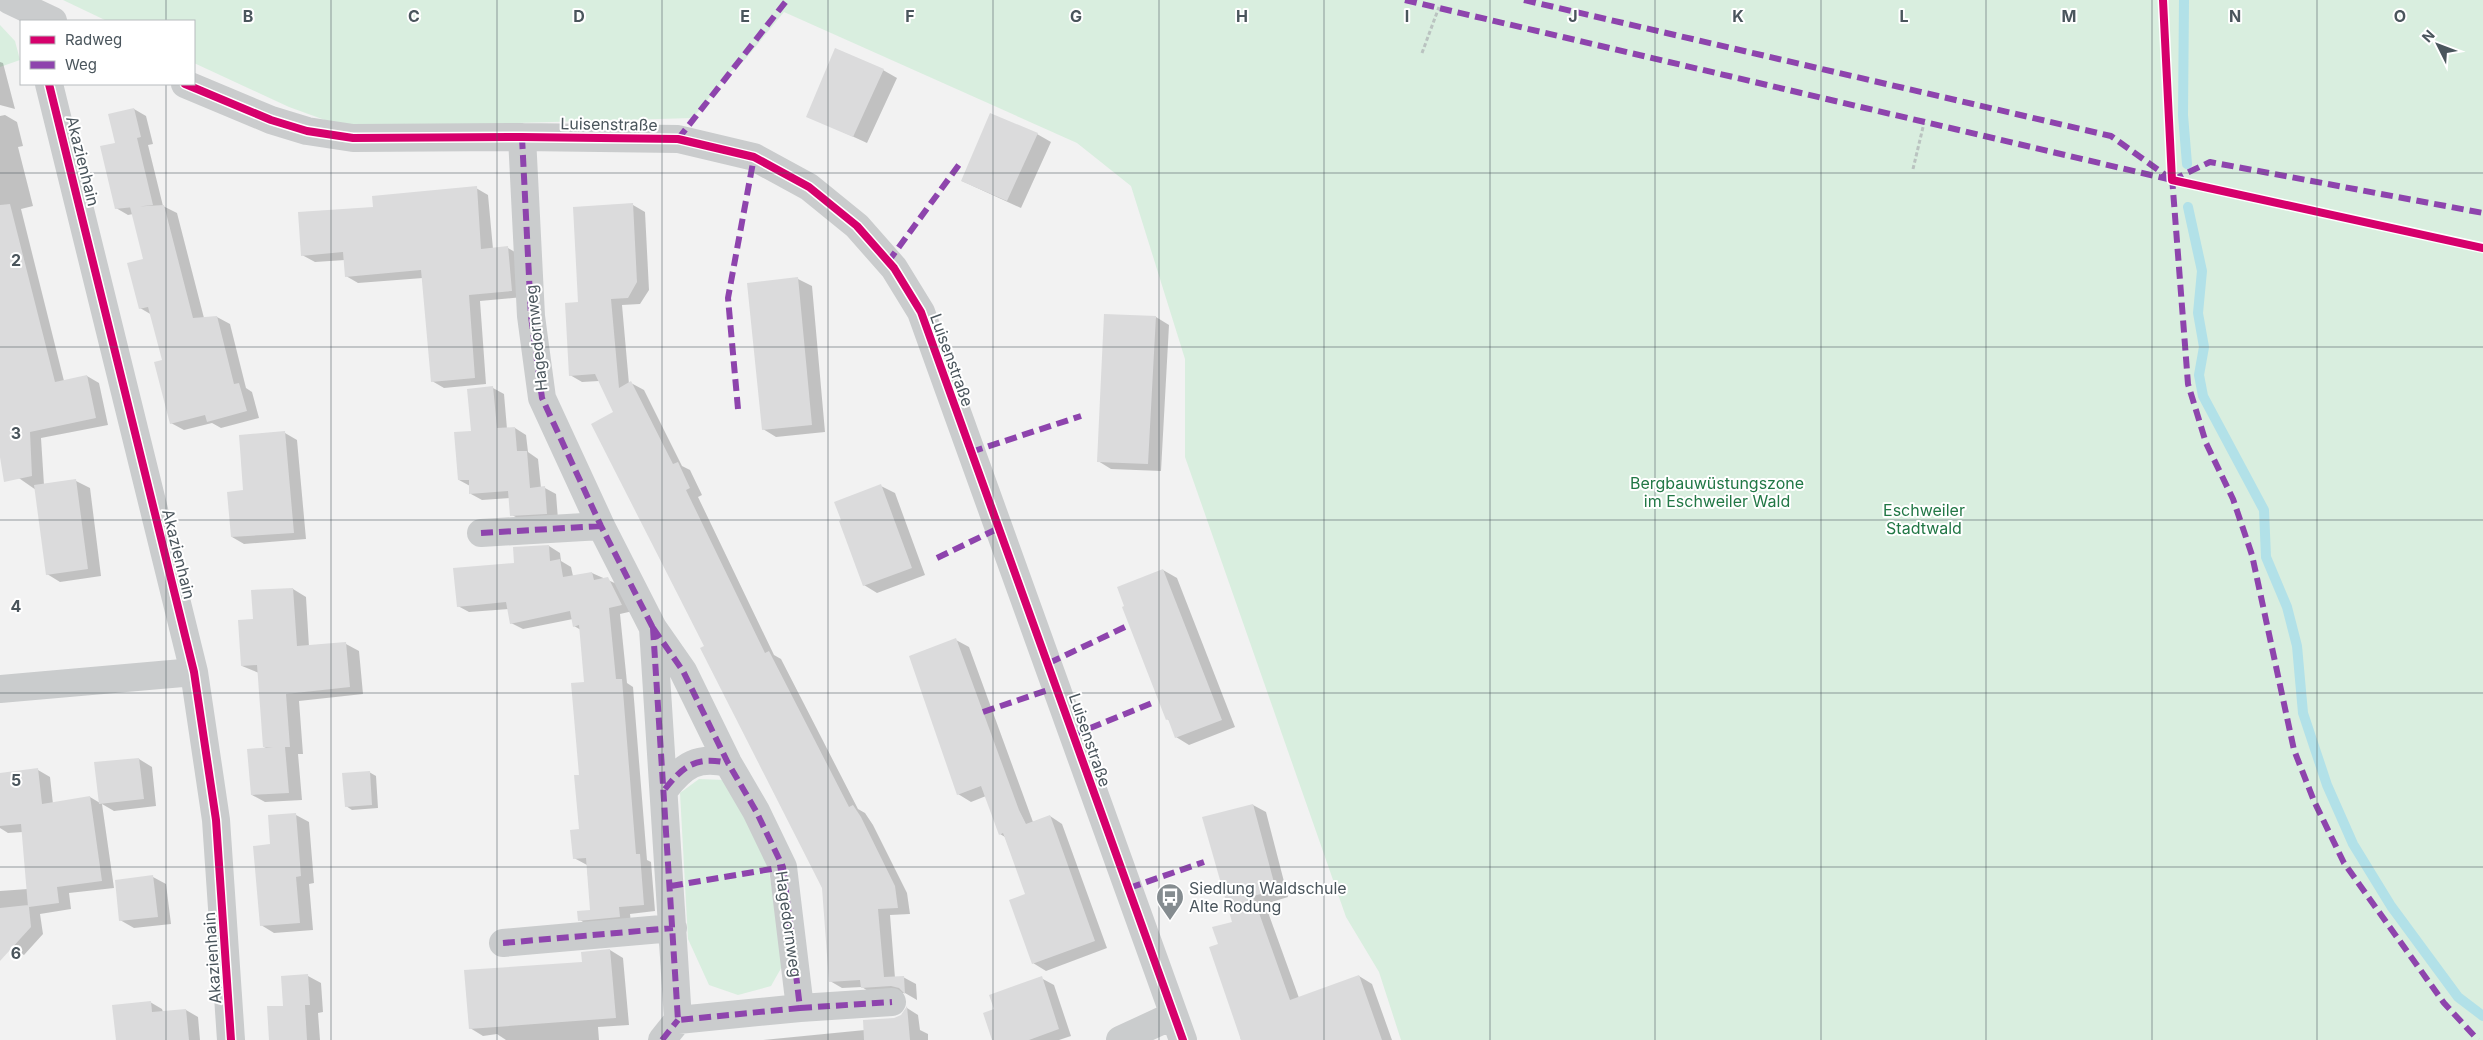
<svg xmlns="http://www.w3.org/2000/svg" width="2483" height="1040" viewBox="0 0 2483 1040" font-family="Inter,sans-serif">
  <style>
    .green { fill: #d9eedf }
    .shadow { fill: #0003 }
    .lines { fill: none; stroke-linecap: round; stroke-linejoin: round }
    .stream { stroke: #b2e1e8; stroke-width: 10 }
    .building { fill: #dbdbdc }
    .path { stroke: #bac3c0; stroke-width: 3; stroke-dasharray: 4 2.5; stroke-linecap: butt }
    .minor { stroke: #cacccd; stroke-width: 28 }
    .quiet { stroke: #8e44ad; stroke-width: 6; stroke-dasharray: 12 6; stroke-linecap: butt }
    .cycleway-casing { stroke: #fff; stroke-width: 11 }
    .cycleway { stroke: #d6006c; stroke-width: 8 }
    .grid { fill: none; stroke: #4a555c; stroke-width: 1; stroke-opacity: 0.55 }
    .labels { text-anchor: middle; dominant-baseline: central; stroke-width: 4; stroke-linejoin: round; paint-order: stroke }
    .street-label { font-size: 16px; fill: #4a555c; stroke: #fff }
    .park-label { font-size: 16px; fill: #217745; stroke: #fff }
    .poi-label { font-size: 16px; fill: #4a555c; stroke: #fff; text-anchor: start }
    .grid-label { font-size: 16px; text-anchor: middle; font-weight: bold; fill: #4a555c; stroke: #fff; stroke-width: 4; stroke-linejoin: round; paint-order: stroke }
  </style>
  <rect width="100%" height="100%" fill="#f2f2f2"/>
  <path class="green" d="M 63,0 L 2483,0 L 2483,1040 L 1401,1040 L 1379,972 L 1346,917 L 1185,457 L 1185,359 L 1131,186 L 1077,143 L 784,12 L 743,62 L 728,74 L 693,118 L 347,128 L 289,107 L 194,63 L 194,21 L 107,21 Z
    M 0,25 L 15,41 L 20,60 L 0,67 Z
    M 699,779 L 725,780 L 765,848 L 784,963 L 771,986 L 738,995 L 709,985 L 688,939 L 680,793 Z"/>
  <path class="shadow" d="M 0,62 L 3,63 L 15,109 L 0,105 Z
    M 883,70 L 897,78 L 867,143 L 808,116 Z
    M 134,109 L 146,116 L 153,144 L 148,145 L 163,206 L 177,213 L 204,318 L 217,317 L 230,324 L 246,388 L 252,392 L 259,418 L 221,428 L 212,423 L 184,430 L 171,423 L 164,361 L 152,315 L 140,308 L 145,260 L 133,214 L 128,215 L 116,208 L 116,144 Z
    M 5,115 L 17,122 L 23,146 L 18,147 L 33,206 L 21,209 L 64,381 L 87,376 L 99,383 L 108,425 L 41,438 L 44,485 L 76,481 L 90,488 L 101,576 L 60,582 L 47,574 L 36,490 L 3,467 L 0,449 L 0,116 Z
    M 1037,134 L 1051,142 L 1021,208 L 962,181 Z
    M 476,188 L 488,195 L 493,249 L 508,248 L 520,255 L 523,297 L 480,301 L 486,384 L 444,388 L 432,381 L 423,278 L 358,283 L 346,276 L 345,260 L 315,262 L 302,255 L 374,208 Z
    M 633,205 L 645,212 L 649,290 L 640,304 L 622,305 L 629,384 L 631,383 L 644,390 L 682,466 L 690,470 L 702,495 L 698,497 L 774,655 L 781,659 L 858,809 L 865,813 L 873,825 L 907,893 L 910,914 L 890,915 L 895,978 L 903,977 L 916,984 L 917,1000 L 905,993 L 874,995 L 862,987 L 842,988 L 830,981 L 823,888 L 705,647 L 615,413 L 599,381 L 582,382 L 570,375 L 580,303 Z
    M 798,279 L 812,286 L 825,432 L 776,437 L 763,429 Z
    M 1156,317 L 1169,325 L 1161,471 L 1111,469 L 1098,461 Z
    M 493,388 L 504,394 L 507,429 L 515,428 L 526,435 L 528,452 L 538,459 L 541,488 L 545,488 L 556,494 L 558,519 L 523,521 L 512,515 L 510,498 L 482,500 L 471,494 L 470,486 L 459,480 L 473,432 Z
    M 285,433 L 297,440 L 306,539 L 244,544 L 232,537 L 244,492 Z
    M 881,486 L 895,493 L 925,575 L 877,593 L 864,585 Z
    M 549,546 L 560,553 L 561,561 L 571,567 L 573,576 L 592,573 L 619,585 L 633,611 L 620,614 L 627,683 L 633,687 L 647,860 L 651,862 L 655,911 L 630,914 L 631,923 L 591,927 L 580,920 L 591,911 L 587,865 L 574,858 L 580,830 L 580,776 L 585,683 L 581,630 L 574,626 L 573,619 L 523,629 L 511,623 L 509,609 L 469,612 L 458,606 L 515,564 Z
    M 1163,570 L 1177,578 L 1235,727 L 1189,745 L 1176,737 L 1170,721 L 1167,719 Z
    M 293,589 L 306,597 L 309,647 L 346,644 L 359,651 L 363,694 L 299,701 L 303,754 L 298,754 L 302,800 L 265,802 L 252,795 L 268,749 L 264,747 L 259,673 L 242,666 L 254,620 Z
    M 956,640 L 969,647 L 1033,822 L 1050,816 L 1062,824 L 1107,948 L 1046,971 L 1033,963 L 1027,895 L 1005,837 L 1000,834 L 986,796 L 971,802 L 958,794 Z
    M 139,759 L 152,767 L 156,806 L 114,811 L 102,804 L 114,888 L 69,893 L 71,909 L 40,914 L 43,934 L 24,955 L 12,948 L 0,937 L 0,891 L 28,889 L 23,832 L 8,833 L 0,828 L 0,774 L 38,770 L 50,777 L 53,804 L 90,797 L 100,803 Z
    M 369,772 L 376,776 L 378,808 L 352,810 L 346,806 Z
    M 1253,805 L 1266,812 L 1288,897 L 1265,904 L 1299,998 L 1359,976 L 1372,984 L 1392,1040 L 1241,1040 L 1220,945 L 1234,923 Z
    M 296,815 L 309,822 L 314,883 L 309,884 L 313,930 L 274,933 L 261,925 L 271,845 Z
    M 153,877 L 166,884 L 171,924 L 134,928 L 120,920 Z
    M 610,950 L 623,958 L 629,1025 L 598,1027 L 599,1040 L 506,1040 L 497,1034 L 483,1036 L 470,1028 L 584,963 Z
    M 308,976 L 321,983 L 323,1012 L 318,1013 L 320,1040 L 271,1040 L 284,1007 Z
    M 1041,978 L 1054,985 L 1071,1036 L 1059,1040 L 994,1040 L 996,1010 Z
    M 150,1002 L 162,1009 L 163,1012 L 186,1010 L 198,1017 L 200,1040 L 118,1040 Z
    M 907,1008 L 918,1015 L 920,1030 L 928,1034 L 928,1040 L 763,1040 L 865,1030 L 902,1016 Z"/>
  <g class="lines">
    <path class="stream" d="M 2184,0 L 2183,115 L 2187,164
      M 2188,207 L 2202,271 L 2198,313 L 2204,347 L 2199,375 L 2203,396 L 2264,510 L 2266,557 L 2287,607 L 2297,646 L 2303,713 L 2327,785 L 2353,844 L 2391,906 L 2458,997 L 2483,1016"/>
  </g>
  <path class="building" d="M 835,48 L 884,69 L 853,137 L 806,117 Z
    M 134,108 L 141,137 L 137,138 L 153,205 L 115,209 L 100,146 L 115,143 L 108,114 Z
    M 990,113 L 1038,133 L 1007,201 L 961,181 Z
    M 477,186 L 481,249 L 508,246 L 512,291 L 469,295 L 475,378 L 431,382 L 421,270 L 345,277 L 343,252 L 301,256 L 298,212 L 373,207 L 372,196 Z
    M 633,203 L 637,282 L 628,298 L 611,299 L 619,388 L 631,381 L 673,464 L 678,462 L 690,488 L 686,490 L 765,653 L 769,651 L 849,807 L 853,805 L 861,817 L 895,886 L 898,908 L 878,909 L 884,977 L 904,976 L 905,994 L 899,988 L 891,986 L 861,988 L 860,980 L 829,982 L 822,888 L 700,648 L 704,646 L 591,424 L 613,412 L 595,374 L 569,376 L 565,303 L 578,302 L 573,207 Z
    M 10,204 L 55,382 L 87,375 L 96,418 L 30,432 L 32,476 L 4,482 L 0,457 L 0,205 Z
    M 164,205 L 193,318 L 217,316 L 234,384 L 239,383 L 247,411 L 207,422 L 205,415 L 170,424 L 154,362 L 162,360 L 148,307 L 139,309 L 127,263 L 143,259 L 130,207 Z
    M 798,277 L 812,425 L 762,430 L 747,283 Z
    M 1104,314 L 1156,316 L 1148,464 L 1097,462 Z
    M 493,386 L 497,428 L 515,427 L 517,451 L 527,451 L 530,488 L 545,486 L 547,514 L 510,516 L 508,491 L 469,494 L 469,480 L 458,480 L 454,432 L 471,431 L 467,389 Z
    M 285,431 L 294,533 L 231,537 L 227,492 L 243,490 L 239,435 Z
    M 76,479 L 88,569 L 46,575 L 34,485 Z
    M 881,484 L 912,568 L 863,586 L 839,521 L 841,520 L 834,502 Z
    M 549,545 L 550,561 L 560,559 L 563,577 L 592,572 L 594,580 L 608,577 L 622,605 L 609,608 L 616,679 L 622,679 L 636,854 L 640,854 L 644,905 L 619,907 L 620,917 L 578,921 L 577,911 L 590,910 L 586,858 L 573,859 L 570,830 L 579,829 L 574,775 L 579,775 L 571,683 L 584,682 L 579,625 L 573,627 L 570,611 L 510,624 L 506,602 L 457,607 L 453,568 L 514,563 L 513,547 Z
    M 1163,569 L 1222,720 L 1175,738 L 1168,719 L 1166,720 L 1122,607 L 1124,606 L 1117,587 Z
    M 293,588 L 297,646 L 346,642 L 350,687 L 286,694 L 290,747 L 285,747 L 289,793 L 251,795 L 247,749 L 273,747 L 263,747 L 257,665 L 241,666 L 238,620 L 253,619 L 251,590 Z
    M 956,638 L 1019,810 L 1026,824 L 1050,815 L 1095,941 L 1032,964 L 1009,900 L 1025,894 L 1003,833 L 999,835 L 981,786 L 957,795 L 909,656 Z
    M 139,758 L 144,799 L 99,804 L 94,762 Z
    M 38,768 L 42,804 L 90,796 L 102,881 L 57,887 L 59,903 L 29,907 L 31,927 L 0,961 L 0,908 L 28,905 L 28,907 L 21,824 L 0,826 L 0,773 Z
    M 370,771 L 372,805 L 345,807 L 342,773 Z
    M 1253,804 L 1276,890 L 1253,896 L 1290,1000 L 1359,975 L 1382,1040 L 1241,1040 L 1209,947 L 1218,944 L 1212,927 L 1232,922 L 1202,817 Z
    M 296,813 L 301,876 L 296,877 L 300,923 L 260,926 L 253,846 L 270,844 L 268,815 Z
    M 153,875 L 158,917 L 119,921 L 115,880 Z
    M 610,949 L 616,1018 L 469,1029 L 464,970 L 582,962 L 581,952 Z
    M 308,974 L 310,1005 L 305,1005 L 307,1040 L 269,1040 L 267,1006 L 283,1006 L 281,976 Z
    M 1042,976 L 1059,1029 L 1029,1040 L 992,1040 L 983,1013 L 994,1009 L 989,995 Z
    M 151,1001 L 152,1012 L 186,1009 L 189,1040 L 116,1040 L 112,1005 Z
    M 907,1006 L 910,1040 L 864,1040 L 863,1020 L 894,1018 L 901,1015 Z"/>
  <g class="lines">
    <path class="path" d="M 1422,53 L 1439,7
      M 1913,169 L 1924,123"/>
    <path class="minor" d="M 9,0 L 53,21
      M 49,84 L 194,672 L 216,820 L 231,1040
      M 185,84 L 271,120 L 307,131 L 353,138 L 522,137 L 678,139 L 754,157 L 809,187 L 857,226 L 894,268 L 921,312 L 1183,1040
      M 522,137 L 531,316 L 542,398 L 601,526 L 653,628
      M 481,533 L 601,526
      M 653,628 L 683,671 L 728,763 L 756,811 L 783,867 L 800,1008 L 678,1020 Z
      M 0,689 L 194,672
      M 665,789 C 684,765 697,756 728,763
      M 503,943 L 673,928
      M 800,1008 L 892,1002
      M 662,1040 L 678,1020
      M 1120,1040 L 1174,1015"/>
    <path class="quiet" d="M 1405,0 L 2176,181
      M 1524,0 L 2111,136 L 2168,177
      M 522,137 L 531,316 L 542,398 L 601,526 L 653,628
      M 678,139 L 787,0
      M 2172,177 L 2188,384 L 2206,443 L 2233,499 L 2252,555 L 2294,750 L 2314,801 L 2344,863 L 2444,1003 L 2478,1040
      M 2172,180 L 2210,162 L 2483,213
      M 888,262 L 961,162
      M 738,409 L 728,298 L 754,157
      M 971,452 L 1081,416
      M 481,533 L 601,526
      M 937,558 L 999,528
      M 653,628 L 683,671 L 728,763 L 756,811 L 783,867 L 800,1008 L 678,1020 Z
      M 1049,663 L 1127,626
      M 983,712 L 1057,687
      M 1073,735 L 1152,703
      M 665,789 C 684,765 697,756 728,763
      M 671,886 L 783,867
      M 1129,888 L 1204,862
      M 503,943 L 673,928
      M 800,1008 L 892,1002
      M 662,1040 L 678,1020"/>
    <g class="cycleway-casing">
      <path id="cycleway" d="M 2163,0 L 2172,180 L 2483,248
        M 49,84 L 194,672 L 216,820 L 231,1040
        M 185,84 L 271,120 L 307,131 L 353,138 L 522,137 L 678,139 L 754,157 L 809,187 L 857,226 L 894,268 L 921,312 L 1183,1040"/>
    </g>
    <use href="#cycleway" class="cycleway"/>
  </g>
  <path class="grid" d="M 166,0 L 166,21M 331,0 L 331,1040M 497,0 L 497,1040M 662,0 L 662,1040M 828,0 L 828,1040M 993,0 L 993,1040M 1159,0 L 1159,1040M 1324,0 L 1324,1040M 1490,0 L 1490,1040M 1655,0 L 1655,1040M 1821,0 L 1821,1040M 1986,0 L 1986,1040M 2152,0 L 2152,1040M 2317,0 L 2317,1040M 166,84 L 166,1040M 0,173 L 2483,173M 0,347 L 2483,347M 0,520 L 2483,520M 0,693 L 2483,693M 0,867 L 2483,867"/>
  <defs>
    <g id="bus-pin" transform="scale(1.4375)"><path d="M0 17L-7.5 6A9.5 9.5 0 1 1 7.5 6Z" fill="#858c90" stroke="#fff"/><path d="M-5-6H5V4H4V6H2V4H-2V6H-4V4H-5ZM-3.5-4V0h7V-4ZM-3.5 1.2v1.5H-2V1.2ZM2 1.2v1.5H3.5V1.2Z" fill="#fff"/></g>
  </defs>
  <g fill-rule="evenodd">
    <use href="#bus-pin" x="1170" y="897"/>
  </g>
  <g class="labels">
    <g class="street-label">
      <text transform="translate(609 124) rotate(1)">Luisenstraße</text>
      <text transform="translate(83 161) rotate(76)">Akazienhain</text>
      <text transform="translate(536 338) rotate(-96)">Hagedornweg</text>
      <text transform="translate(952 360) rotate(70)">Luisenstraße</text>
      <text transform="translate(179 554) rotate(76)">Akazienhain</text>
      <text transform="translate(1090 740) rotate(71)">Luisenstraße</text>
      <text transform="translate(789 924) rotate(82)">Hagedornweg</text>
      <text transform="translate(212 958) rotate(-94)">Akazienhain</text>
    </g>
    <g class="park-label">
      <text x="1717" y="483">Bergbauwüstungszone<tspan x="1717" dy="18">im Eschweiler Wald</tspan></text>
      <text x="1924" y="510">Eschweiler<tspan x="1924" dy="18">Stadtwald</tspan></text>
    </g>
    <g class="poi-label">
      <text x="1189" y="888">Siedlung Waldschule<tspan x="1189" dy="18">Alte Rodung</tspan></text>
    </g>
  </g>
  <g class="grid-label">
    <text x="248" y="22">B</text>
    <text x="414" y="22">C</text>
    <text x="579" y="22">D</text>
    <text x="745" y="22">E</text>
    <text x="910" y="22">F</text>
    <text x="1076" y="22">G</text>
    <text x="1242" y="22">H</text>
    <text x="1407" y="22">I</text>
    <text x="1573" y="22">J</text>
    <text x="1738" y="22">K</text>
    <text x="1904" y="22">L</text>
    <text x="2069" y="22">M</text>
    <text x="2235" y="22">N</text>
    <text x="2400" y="22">O</text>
    <text x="16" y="266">2</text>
    <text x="16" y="439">3</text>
    <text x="16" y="612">4</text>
    <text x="16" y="786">5</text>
    <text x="16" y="959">6</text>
  </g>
  <rect x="20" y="20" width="175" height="65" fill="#ffffff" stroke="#b7bbbe"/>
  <rect x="30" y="36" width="25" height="8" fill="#d6006c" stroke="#b7bbbe"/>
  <text x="65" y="45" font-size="15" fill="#4a555c">Radweg</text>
  <rect x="30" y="61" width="25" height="8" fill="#8e44ad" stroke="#b7bbbe"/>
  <text x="65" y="70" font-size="15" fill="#4a555c">Weg</text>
  <g transform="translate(2438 45) rotate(312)" stroke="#ffffff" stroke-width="4" paint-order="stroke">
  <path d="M0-4L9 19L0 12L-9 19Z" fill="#4a555c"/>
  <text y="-8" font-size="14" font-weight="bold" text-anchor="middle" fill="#4a555c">N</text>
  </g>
</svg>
